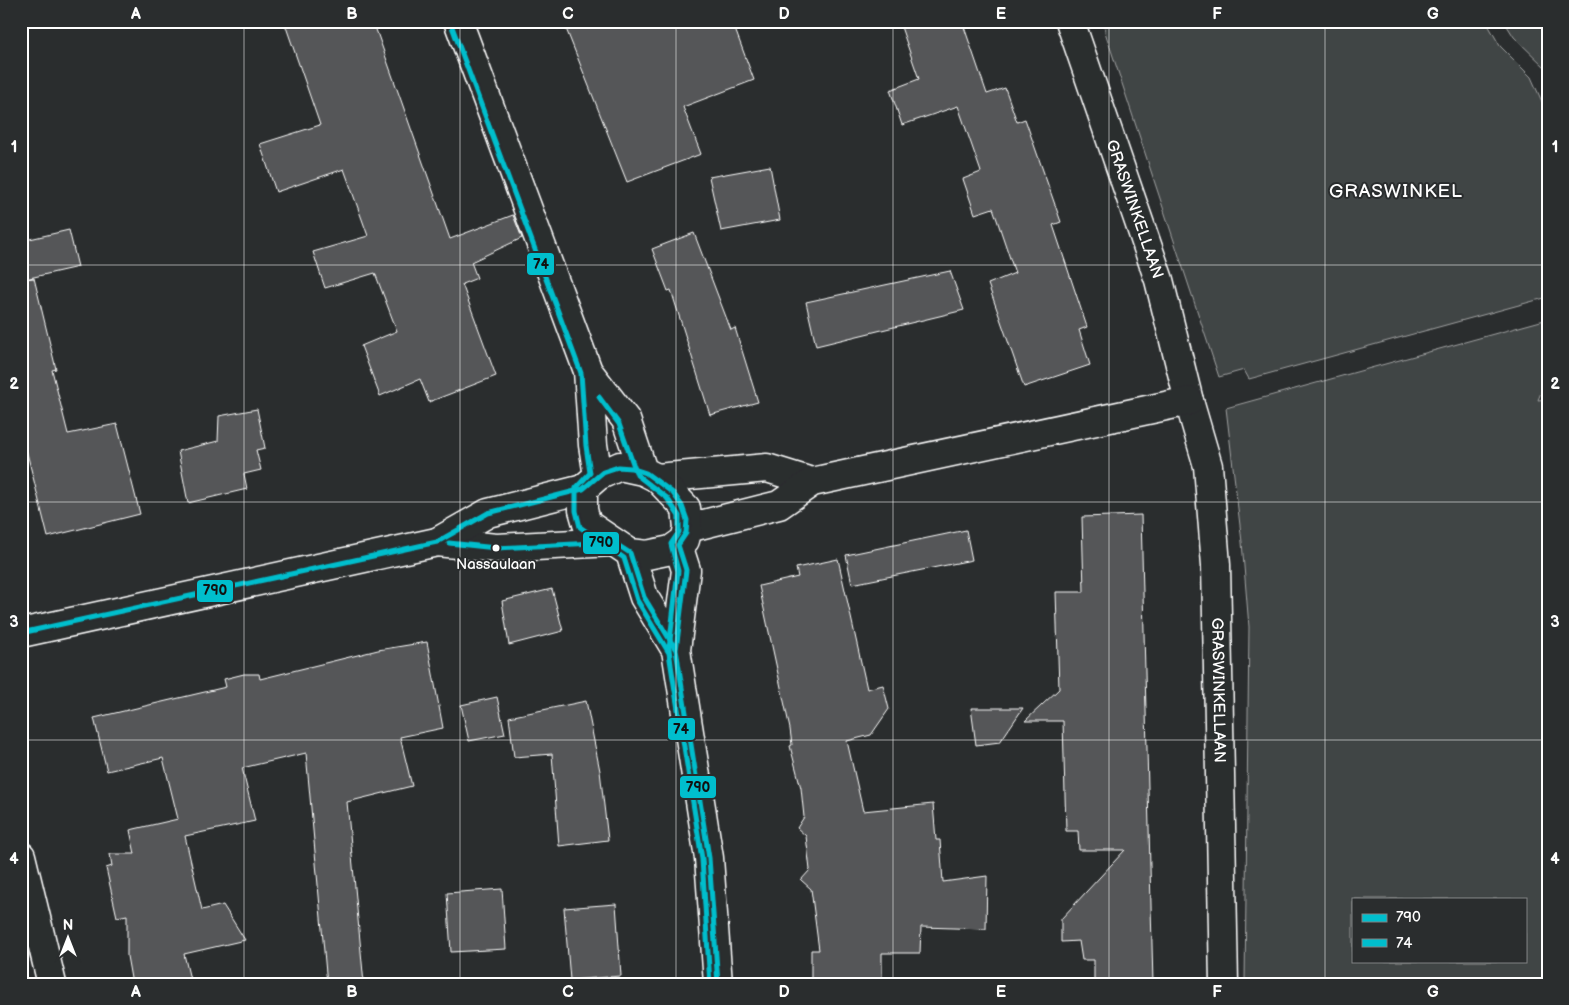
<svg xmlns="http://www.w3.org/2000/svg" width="1569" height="1005" viewBox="0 0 1569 1005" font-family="'Balsamiq Sans',sans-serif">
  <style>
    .green { fill: #414445; stroke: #a0a2a2; fill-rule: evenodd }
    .building { fill: #555758; stroke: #fff }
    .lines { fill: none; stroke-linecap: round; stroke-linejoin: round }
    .minor-casing { stroke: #fff; stroke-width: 31 }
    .tertiary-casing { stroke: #fff; stroke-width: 31 }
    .minor { stroke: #2a2d2e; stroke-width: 28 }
    .tertiary { stroke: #2a2d2e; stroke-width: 28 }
    .bus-1-casing { stroke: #2a2d2e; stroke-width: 9 }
    .bus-2-casing { stroke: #2a2d2e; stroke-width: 9 }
    .bus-1 { stroke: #00becd; stroke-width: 5 }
    .bus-2 { stroke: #00becd; stroke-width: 5 }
    .grid { fill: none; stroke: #fff; stroke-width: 1; stroke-opacity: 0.55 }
    .bus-dot { fill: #fff; stroke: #2a2d2e; stroke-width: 2 }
    .labels { text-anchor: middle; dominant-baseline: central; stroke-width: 4; stroke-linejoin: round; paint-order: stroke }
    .bus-label { font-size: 15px; fill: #fff; stroke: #2a2d2e }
    .street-label { font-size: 16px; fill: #fff; stroke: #2a2d2e }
    .quarter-label { font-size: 19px; letter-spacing: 1px; fill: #fff; stroke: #2a2d2e }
    .line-badge { stroke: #2a2d2e; stroke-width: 2 }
    .pale-badge-label { font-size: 14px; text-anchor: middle; font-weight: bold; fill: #111 }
    .neatline { fill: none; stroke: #fff; stroke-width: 2 }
    .grid-label { font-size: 16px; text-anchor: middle; font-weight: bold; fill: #fff }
  </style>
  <rect width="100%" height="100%" fill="#2a2d2e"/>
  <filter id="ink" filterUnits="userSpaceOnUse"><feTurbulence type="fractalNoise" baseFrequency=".02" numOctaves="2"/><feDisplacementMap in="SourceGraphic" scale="10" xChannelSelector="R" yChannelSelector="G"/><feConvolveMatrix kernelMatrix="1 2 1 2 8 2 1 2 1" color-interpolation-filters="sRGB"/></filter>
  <g filter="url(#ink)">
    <path class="green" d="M 1104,21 L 1486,21 L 1500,46 L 1531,77 L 1548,115 L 1548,297 L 1249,379 L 1244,370 L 1219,377 L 1105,32 Z
      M 1504,21 L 1548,21 L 1548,70 L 1514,37 Z
      M 1548,319 L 1548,375 L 1538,400 L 1548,399 L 1548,984 L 1245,984 L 1249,627 L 1242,542 L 1226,408 ZM 1353,899 L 1525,899 L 1525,961 L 1353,961 Z"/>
    <path class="building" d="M 284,21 L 373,21 L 450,239 L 513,215 L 522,238 L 471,262 L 477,278 L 462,284 L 496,376 L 429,402 L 420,379 L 380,396 L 361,346 L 397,331 L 375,273 L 325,288 L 313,252 L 368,236 L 344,169 L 276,192 L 260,144 L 320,125 Z
      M 563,21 L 732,21 L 754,80 L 683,107 L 701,154 L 627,182 Z
      M 899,21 L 962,21 L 987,94 L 1005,88 L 1017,122 L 1025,119 L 1061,222 L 1053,225 L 1087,327 L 1079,330 L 1090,365 L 1024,387 L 988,284 L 1015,273 L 993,208 L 975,214 L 963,179 L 981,172 L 958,106 L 902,125 L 896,107 L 890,90 L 919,79 Z
      M 770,166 L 780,220 L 721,231 L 709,177 Z
      M 69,230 L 78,267 L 25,279 L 34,278 L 56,369 L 52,370 L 68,434 L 117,424 L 140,514 L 48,537 L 21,429 L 21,241 Z
      M 694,233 L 731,330 L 735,328 L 758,402 L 710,415 L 671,290 L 668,291 L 652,249 Z
      M 950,271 L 964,310 L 816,346 L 806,302 Z
      M 257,409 L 265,448 L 256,450 L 261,470 L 244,474 L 247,489 L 188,503 L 178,451 L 218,441 L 219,416 Z
      M 1141,515 L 1153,984 L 1094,984 L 1094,960 L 1082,960 L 1079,941 L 1061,942 L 1061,919 L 1125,850 L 1079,850 L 1078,831 L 1066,831 L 1063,721 L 1025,721 L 1059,689 L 1056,592 L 1084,592 L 1082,517 Z
      M 966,530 L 972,560 L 852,584 L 846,555 Z
      M 838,559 L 867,689 L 883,685 L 889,709 L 871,735 L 847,741 L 863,811 L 933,804 L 936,840 L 940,840 L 943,882 L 987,876 L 986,929 L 921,927 L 920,953 L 882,953 L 882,984 L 811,984 L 811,950 L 819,950 L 811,889 L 801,880 L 810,870 L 806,836 L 797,828 L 804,817 L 801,788 L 790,746 L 792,745 L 790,729 L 759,586 L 798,577 L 796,568 Z
      M 552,589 L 563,631 L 509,645 L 502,601 Z
      M 427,642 L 443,728 L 400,737 L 412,786 L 347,802 L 364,984 L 327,984 L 306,753 L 242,768 L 255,821 L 185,836 L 202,910 L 223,905 L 245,940 L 184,954 L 191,984 L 132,984 L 127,956 L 127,915 L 117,917 L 106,868 L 112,866 L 110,854 L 135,854 L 130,830 L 178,819 L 163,758 L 107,771 L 94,718 L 226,687 L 224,679 L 244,674 L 259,674 L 260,679 L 378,650 Z
      M 497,697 L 505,734 L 469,741 L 461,705 Z
      M 586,701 L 600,771 L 608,840 L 559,846 L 552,754 L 514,757 L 509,717 Z
      M 971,708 L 1023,708 L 1000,742 L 976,745 Z
      M 502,889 L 506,949 L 451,952 L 447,893 Z
      M 616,904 L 621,976 L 570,980 L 564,908 Z"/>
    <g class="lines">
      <g class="minor-casing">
        <g id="minor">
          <path id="s1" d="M 1070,21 L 1159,280 L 1189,401 L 1208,466 L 1216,565 L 1224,984"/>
          <path d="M 657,478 L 767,468 L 812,482"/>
          <path d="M 688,528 L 779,505 L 812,482 L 1189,401"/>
          <path d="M 437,542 L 496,548 L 613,542"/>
          <path d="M 21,633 L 437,542 L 488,513 L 583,489"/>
          <path d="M 21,856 L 52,984"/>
        </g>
      </g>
      <g class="tertiary-casing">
        <path id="tertiary" d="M 458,21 L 588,371 L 626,420 L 643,471
          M 588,371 L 593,445 L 598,476
          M 620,466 L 643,471 L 657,478 L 686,508 L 688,528 L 685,540 L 671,550 L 647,555 L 630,553 L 587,524 L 583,510 L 583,489 L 598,476 Z
          M 678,545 L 686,570 L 676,650 L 709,858 L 718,984
          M 630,553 L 644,597 L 676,650"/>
      </g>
      <use href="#minor" class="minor"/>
      <use href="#tertiary" class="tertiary"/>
      <g class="bus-1-casing">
        <path id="bus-1" d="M 449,543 L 496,548 L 613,542 L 630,553 L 644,597 L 676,650 L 678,662
          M 21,633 L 437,542 L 488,513 L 583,489 L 603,472 L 618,467 L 631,468 L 646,473 L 673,493 L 682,506 L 687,520 L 686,533 L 678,545 L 686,570 L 676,650 L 709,858 L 718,984"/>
      </g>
      <g class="bus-2-casing">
        <path id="bus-2" d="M 451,24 L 581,373 L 586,446 L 590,473 L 576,488 L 576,511 L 580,527 L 624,558 L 637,600 L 669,653 L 702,859 L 710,984
          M 599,397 L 619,424 L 637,475 L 667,498 L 679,516 L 679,532 L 671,544 L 678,571 L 669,649 L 671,665"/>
      </g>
      <use href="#bus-1" class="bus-1"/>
      <use href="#bus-2" class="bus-2"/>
    </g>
  </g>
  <path class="grid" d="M 244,21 L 244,984M 460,21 L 460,984M 676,21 L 676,984M 893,21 L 893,984M 1109,21 L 1109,984M 1325,21 L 1325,984M 21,265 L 1548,265M 21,502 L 1548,502M 21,740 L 1548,740"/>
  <circle class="bus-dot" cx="496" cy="548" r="4.5"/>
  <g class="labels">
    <g class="bus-label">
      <text x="496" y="564">Nassaulaan</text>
    </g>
    <g class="street-label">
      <text stroke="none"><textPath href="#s1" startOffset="199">GRASWINKELLAAN</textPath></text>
      <text stroke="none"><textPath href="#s1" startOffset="691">GRASWINKELLAAN</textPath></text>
    </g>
    <g class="quarter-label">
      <text x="1396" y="191">GRASWINKEL</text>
    </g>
  </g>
  <g class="line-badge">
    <rect x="526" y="252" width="29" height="24" rx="5" fill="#00becd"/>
    <rect x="582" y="531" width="38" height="24" rx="5" fill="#00becd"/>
    <rect x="196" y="579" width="38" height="24" rx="5" fill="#00becd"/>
    <rect x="667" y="717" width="29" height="24" rx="5" fill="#00becd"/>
    <rect x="679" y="775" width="38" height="24" rx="5" fill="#00becd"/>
  </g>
  <g class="pale-badge-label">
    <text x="541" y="269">74</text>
    <text x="601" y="547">790</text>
    <text x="215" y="595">790</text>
    <text x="681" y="734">74</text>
    <text x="698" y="792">790</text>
  </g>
  <rect width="1569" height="1005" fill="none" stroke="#2a2d2e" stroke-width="55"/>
  <rect x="1352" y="898" width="175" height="65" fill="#2a2d2e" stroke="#7f8182"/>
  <rect x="1362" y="914" width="25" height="8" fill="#00becd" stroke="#7f8182"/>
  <text x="1396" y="922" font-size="15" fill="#ffffff">790</text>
  <rect x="1362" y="939" width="25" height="8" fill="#00becd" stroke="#7f8182"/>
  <text x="1396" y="948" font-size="15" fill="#ffffff">74</text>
  <g transform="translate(68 938)" stroke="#2a2d2e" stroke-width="4" paint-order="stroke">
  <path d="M0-4L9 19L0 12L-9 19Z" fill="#ffffff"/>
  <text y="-8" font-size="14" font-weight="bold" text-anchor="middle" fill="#ffffff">N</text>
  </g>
  <rect x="28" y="28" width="1514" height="950" class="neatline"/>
  <g class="grid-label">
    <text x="136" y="19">A</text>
    <text x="352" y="19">B</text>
    <text x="568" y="19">C</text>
    <text x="784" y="19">D</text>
    <text x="1001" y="19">E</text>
    <text x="1217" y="19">F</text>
    <text x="1433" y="19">G</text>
    <text x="14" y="152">1</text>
    <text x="1555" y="152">1</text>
    <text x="14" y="389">2</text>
    <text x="1555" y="389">2</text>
    <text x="14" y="627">3</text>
    <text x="1555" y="627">3</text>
    <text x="14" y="864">4</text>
    <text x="1555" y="864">4</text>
    <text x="136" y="997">A</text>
    <text x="352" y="997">B</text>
    <text x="568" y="997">C</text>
    <text x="784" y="997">D</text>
    <text x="1001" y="997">E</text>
    <text x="1217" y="997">F</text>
    <text x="1433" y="997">G</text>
  </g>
</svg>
